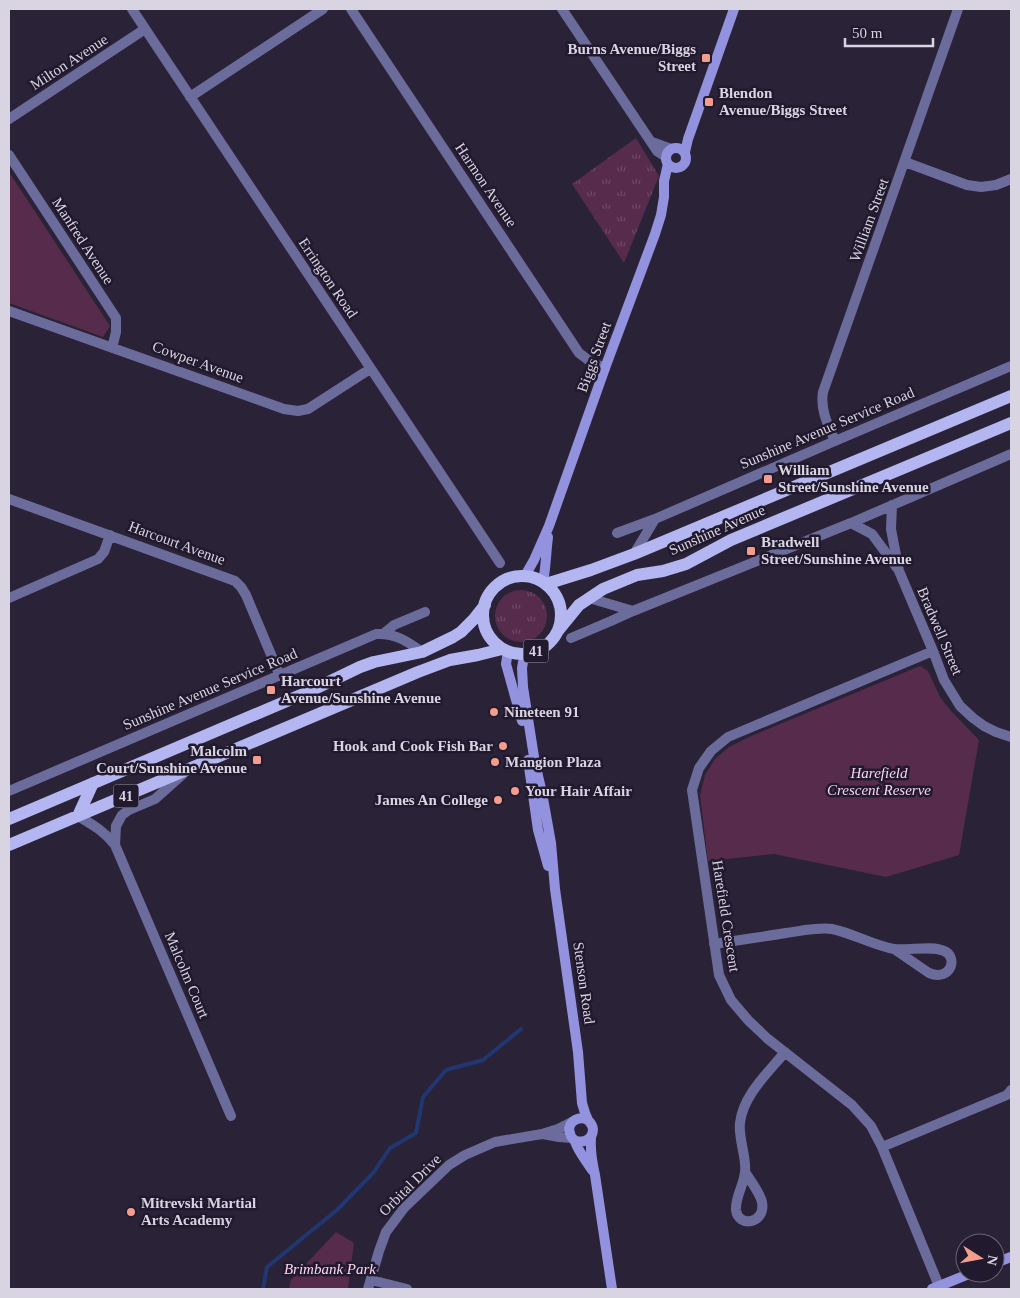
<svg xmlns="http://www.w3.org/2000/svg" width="1020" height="1298" viewBox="0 0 1020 1298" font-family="'Times New Roman',serif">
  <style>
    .grass { fill: url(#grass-tufts) }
    .park { fill: #572b4c }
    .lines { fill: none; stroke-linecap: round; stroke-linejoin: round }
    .stream { stroke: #203771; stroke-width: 4 }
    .street { stroke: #6b6c9b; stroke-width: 10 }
    .secondary { stroke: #9292df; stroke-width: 10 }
    .primary { stroke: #b4b6f1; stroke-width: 12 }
    .poi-dot { fill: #f49d8c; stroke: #21192d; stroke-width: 2 }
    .labels { text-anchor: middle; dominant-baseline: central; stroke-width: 5; stroke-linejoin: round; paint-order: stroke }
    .shield { fill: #21192d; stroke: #a29cac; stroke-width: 1 }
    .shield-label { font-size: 14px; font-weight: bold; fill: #d9d4e2 }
    .poi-label { font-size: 15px; font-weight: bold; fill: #d9d4e2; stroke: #21192d; text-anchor: start }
    .street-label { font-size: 15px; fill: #d9d4e2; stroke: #21192d }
    .park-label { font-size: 15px; font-style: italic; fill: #fbd5ef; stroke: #21192d }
  </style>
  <defs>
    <pattern id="grass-tufts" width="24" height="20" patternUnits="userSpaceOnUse" patternTransform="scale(1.25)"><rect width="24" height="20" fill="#572b4c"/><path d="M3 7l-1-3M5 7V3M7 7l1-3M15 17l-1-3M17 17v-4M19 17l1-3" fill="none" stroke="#6f4966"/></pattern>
  </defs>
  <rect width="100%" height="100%" fill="#2a2237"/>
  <path class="grass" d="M 636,138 L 659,176 L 624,263 L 572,184 Z
    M495 616a26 26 0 1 1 52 0a26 26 0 1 1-52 0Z"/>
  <path class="park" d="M 9,172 L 110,326 L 103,337 L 9,303 Z
    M 920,666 L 928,671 L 940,697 L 951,711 L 979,740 L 959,855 L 886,877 L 774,854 L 708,861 L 700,795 L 705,775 L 715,759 L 729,747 L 749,737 Z
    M 336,1232 L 354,1243 L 348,1289 L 289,1289 L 291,1280 Z"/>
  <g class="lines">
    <path class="stream" d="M 263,1289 L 267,1267 L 337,1210 L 374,1172 L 390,1148 L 416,1133 L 423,1097 L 446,1070 L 483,1060 L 521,1029"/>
    <path class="street" d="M 132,9 L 500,563
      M 351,9 L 579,353 L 591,362 L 605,368
      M 562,9 L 657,151 L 666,157
      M 190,97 L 323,9
      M 9,119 L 145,29
      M 652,142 L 671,149
      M 9,155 L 116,318 L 116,332 L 112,348
      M 905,162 L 967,185 L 981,187 L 996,185 L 1011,179
      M 9,311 L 284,409 L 298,411 L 308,409 L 370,369
      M 835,441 C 828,425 820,410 823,392 L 958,9
      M 9,499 L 235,581 L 241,587 L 246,595 L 280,676
      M 892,505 L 891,529 L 899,571 L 933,651 L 944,680 L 960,706 L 973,718 L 984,726 L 996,732 L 1011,737
      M 851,523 L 872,534 L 897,568
      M 617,533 L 655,519 L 835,441 L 1011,366
      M 634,554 L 655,519
      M 9,598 L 98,559 L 104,552 L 110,535
      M 589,598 L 633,611
      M 383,634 L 394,625 L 425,612
      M 571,638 L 611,621 L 633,611 L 851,523 L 1011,454
      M 933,651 L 728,737 L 711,751 L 699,768 L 692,790 L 719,975 L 731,1000 L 748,1020 L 768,1039 L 852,1105 L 871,1126 L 882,1147 L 939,1286
      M 9,791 L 376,634 C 395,633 407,641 422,652
      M 78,816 C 93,825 104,831 115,845 L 231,1116
      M 115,845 L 116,826 L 122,815 L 129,810 L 155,799 L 183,774
      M 714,944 C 738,940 762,937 786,933 C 801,931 818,927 832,929 C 852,933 875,946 894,949 C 908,951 932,945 944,951 C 958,956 952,982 929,973 L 894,949
      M 543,1134 L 559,1137 L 572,1138
      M 882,1147 L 1007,1095 L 1011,1090
      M 745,1172 C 750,1180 760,1193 762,1202 C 766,1224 738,1228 736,1210 C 735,1197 744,1185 745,1172 C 747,1158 738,1138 740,1123 C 743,1095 768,1073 785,1052
      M 371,1280 L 407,1289
      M 368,1289 L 379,1251 L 386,1232 L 404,1208 L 449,1165 L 465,1155 L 495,1142 L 542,1134 L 558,1129 L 572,1122"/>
    <path class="secondary" d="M666 158a10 10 0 1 1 20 0a10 10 0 1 1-20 0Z
      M 685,152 L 688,139 L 734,9
      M 522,576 L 526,574 L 534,560 L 549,526 L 605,368 L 655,234 L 661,215 L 664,197 L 664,181 L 668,164
      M 543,582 C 546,567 546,552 548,537
      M 508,651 L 506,664 L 522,721
      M 527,654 L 523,662 L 522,668 L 523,687 L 535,763 L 542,793 L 551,843 L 555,889 L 578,1052 L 582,1103 L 585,1113 L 588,1120
      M 528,760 L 538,830 L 548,866
      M 591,1138 C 590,1151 592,1162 595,1175 L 612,1289
      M 574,1140 C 591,1147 600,1127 586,1119 C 583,1118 579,1118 575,1120 C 570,1123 568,1128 570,1133 C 571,1138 571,1136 574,1140 C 576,1143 577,1147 579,1150 C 583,1157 588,1164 592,1170
      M 995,1263 L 1011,1257
      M 932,1289 L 971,1273"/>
    <path class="primary" d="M483 615a39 39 0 1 1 78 0a39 39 0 1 1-78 0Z
      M 546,584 L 591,570 L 634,554 L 1011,396
      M 557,632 L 579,605 L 603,589 L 637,575 L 663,571 L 686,564 L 731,540 L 1011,423
      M 78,816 L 93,783
      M 9,819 L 308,692 L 360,667 L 374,662 L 422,652 L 453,637 L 461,632 L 474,619 L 485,605
      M 9,845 L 418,672 L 450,660 L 478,655 L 502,649"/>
  </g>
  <g class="poi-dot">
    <rect x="701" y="53" width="10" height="10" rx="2.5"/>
    <rect x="704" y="97" width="10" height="10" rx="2.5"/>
    <rect x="763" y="474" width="10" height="10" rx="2.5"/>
    <rect x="746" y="546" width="10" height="10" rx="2.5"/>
    <rect x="266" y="685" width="10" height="10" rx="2.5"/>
    <circle cx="494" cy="712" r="5"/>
    <circle cx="503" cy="746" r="5"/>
    <rect x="252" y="755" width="10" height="10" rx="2.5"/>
    <circle cx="495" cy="762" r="5"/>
    <circle cx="515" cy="791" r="5"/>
    <circle cx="498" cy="800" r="5"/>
    <circle cx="131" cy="1212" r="5"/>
  </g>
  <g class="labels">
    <g class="shield">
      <rect x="523.5" y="639.5" width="25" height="23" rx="4"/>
      <rect x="113.5" y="784.5" width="25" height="23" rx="4"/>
    </g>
    <g class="shield-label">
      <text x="536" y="651">41</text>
      <text x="126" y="796">41</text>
    </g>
    <g class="poi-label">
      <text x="696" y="49" text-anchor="end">Burns Avenue/Biggs<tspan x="696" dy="17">Street</tspan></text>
      <text x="719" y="93">Blendon<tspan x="719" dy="17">Avenue/Biggs Street</tspan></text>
      <text x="778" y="470">William<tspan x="778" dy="17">Street/Sunshine Avenue</tspan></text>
      <text x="761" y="542">Bradwell<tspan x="761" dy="17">Street/Sunshine Avenue</tspan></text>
      <text x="281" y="681">Harcourt<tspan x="281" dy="17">Avenue/Sunshine Avenue</tspan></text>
      <text x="504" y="712">Nineteen 91</text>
      <text x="493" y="746" text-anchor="end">Hook and Cook Fish Bar</text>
      <text x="247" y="751" text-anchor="end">Malcolm<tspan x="247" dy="17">Court/Sunshine Avenue</tspan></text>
      <text x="505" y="762">Mangion Plaza</text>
      <text x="525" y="791">Your Hair Affair</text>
      <text x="488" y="800" text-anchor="end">James An College</text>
      <text x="141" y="1203">Mitrevski Martial<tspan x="141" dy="17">Arts Academy</tspan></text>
    </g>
    <g class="street-label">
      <text transform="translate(69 62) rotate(-33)">Milton Avenue</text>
      <text transform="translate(486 185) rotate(56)">Harmon Avenue</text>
      <text transform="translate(869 220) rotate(-70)">William Street</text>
      <text transform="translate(83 241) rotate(57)">Manfred Avenue</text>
      <text transform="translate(328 278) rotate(56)">Errington Road</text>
      <text transform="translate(594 357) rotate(-70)">Biggs Street</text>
      <text transform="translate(198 362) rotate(20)">Cowper Avenue</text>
      <text transform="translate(827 428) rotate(-23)">Sunshine Avenue Service Road</text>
      <text transform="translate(717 530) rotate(-24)">Sunshine Avenue</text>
      <text transform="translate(177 543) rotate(20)">Harcourt Avenue</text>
      <text transform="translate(940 631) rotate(67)">Bradwell Street</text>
      <text transform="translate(210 689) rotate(-23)">Sunshine Avenue Service Road</text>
      <text transform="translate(726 916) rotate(81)">Harefield Crescent</text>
      <text transform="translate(187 975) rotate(67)">Malcolm Court</text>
      <text transform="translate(584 983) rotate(82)">Stenson Road</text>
      <text transform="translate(410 1185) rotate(-45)">Orbital Drive</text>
    </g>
    <g class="park-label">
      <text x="879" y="773">Harefield<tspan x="879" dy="17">Crescent Reserve</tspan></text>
      <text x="330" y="1269">Brimbank Park</text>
    </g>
  </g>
  <rect width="1020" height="1298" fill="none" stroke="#d9d4e2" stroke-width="20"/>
  <g transform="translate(980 1258) rotate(101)"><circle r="24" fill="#21192d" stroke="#6b6475"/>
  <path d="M0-4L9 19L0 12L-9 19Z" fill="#f49d8c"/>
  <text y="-8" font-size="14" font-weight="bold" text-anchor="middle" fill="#d9d4e2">N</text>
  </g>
  <path d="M845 38v8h88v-8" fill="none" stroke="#d9d4e2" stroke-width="2.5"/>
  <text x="852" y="38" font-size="15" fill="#d9d4e2" stroke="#21192d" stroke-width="4" paint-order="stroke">50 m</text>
</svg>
